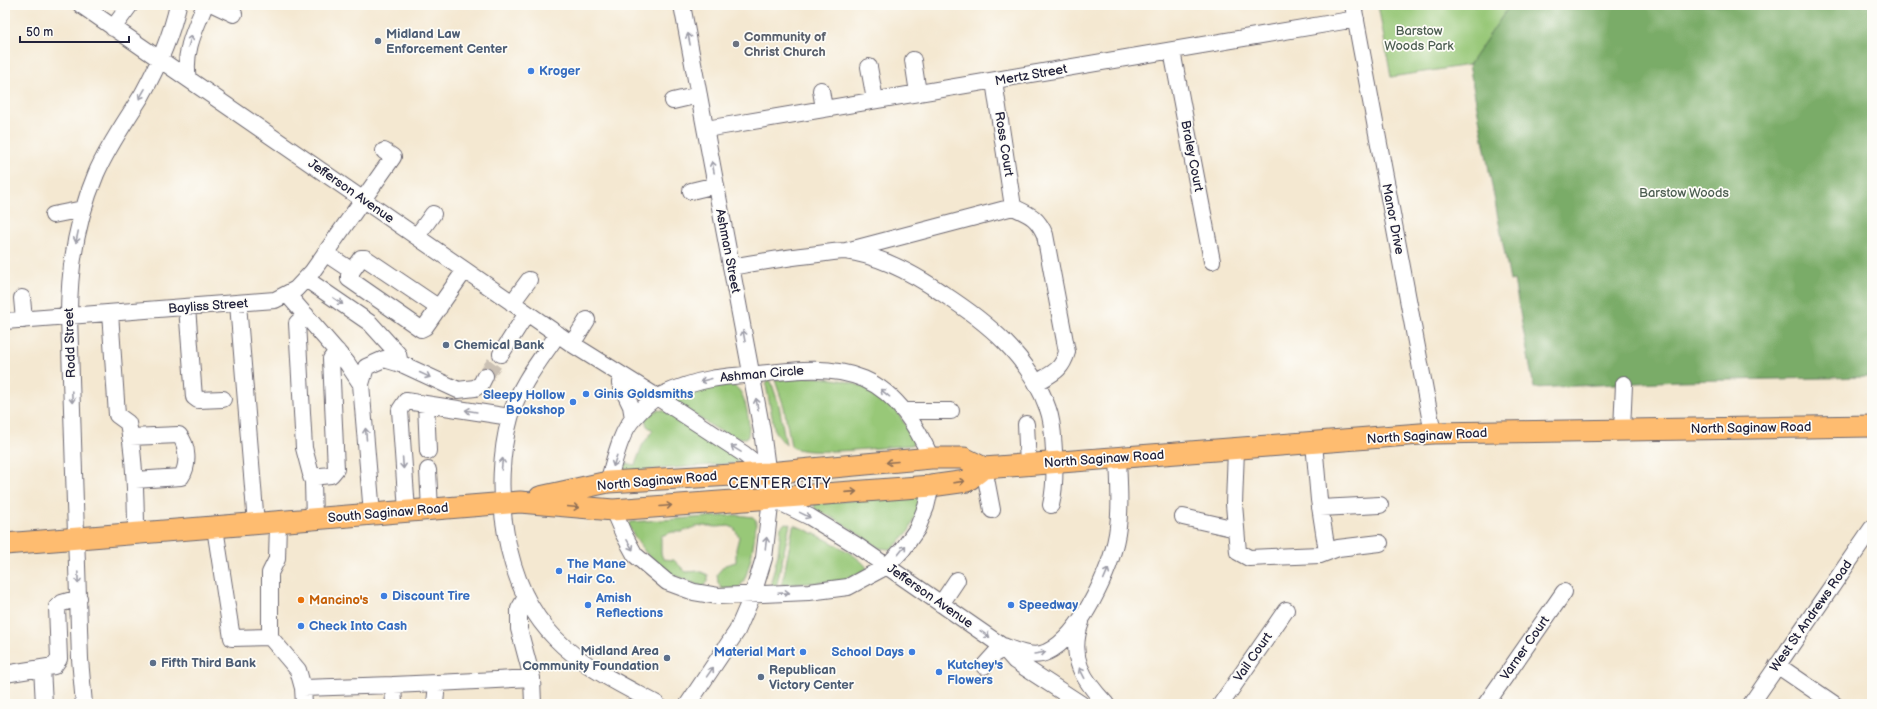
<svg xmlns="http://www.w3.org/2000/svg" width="1877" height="709" viewBox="0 0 1877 709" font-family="'Balsamiq Sans',sans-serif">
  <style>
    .green { fill: #98c878; stroke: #5d755a }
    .forest { fill: #7aac68; stroke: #4e6752 }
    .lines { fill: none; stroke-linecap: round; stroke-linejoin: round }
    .minor-tunnel { stroke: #cac0b3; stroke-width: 16; stroke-dasharray: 16 8; stroke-linecap: butt }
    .minor-casing { stroke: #6c6770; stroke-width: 18 }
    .major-casing { stroke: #6c6770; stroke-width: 23 }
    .minor { stroke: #fff; stroke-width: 16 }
    .major { stroke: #febc70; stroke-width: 21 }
    .oneway { stroke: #9c9ca7 }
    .oneway2 { stroke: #906f56 }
    .service-dot { fill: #5c6f8a; stroke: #fdfcf7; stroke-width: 1.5 }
    .worship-dot { fill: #6b7280; stroke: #fdfcf7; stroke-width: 1.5 }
    .shop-dot { fill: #3f7fe0; stroke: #fdfcf7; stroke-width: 1.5 }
    .food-dot { fill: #e8710a; stroke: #fdfcf7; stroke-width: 1.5 }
    .labels { text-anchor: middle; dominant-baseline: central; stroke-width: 3.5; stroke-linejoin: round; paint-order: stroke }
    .park-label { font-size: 13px; fill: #4b5c50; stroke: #fdfcf7 }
    .service-label { font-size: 13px; font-weight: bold; fill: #4e5e75; stroke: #fdfcf7; text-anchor: start }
    .worship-label { font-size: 13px; font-weight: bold; fill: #5b616d; stroke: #fdfcf7; text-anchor: start }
    .shop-label { font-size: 13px; font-weight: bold; fill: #366cbe; stroke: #fdfcf7; text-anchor: start }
    .street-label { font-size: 13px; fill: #22223b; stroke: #fdfcf7 }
    .food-label { font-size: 13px; font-weight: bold; fill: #c56008; stroke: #fdfcf7; text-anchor: start }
    .neighbourhood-label { font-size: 14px; letter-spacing: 1px; fill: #22223b; stroke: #fdfcf7 }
  </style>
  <rect width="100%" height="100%" fill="#fdfcf7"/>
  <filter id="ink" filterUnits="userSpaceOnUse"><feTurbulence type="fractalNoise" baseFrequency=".025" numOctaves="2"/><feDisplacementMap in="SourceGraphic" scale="8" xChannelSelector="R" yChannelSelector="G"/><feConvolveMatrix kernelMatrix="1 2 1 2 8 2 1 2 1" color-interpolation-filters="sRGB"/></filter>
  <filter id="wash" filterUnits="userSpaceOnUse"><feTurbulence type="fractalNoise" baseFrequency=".012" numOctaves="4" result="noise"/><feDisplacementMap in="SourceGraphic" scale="16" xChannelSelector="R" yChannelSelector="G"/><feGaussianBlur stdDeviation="0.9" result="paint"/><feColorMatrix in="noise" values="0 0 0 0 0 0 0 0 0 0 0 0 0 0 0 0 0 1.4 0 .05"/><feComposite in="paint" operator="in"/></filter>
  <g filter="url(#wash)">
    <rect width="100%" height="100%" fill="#f4e8d1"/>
    <path class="green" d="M 1378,5 L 1510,5 L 1469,65 L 1391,77 Z
      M 806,377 C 838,378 866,382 890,404 C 899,412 908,430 915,440 L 912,445 C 891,446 803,458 791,446 L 784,407 L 775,380 Z
      M 768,380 L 771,381 L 779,405 L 786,445 L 775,432 L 766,385 Z
      M 729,383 C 732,385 737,387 739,390 C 746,398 752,429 747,438 C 725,440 693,413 675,401 L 673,397 L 676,395 Z
      M 659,410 L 665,411 L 737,458 L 738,463 L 622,472 L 624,463 L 635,465 L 642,446 L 653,430 L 647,426 L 645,419 L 654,412 Z
      M 919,494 L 922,500 L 909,531 L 892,549 L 888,549 L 879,548 L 839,521 L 815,509 L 814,504 Z
      M 737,515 L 753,517 L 756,520 C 756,533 749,582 738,588 L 722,589 L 718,583 L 717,574 L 725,565 L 736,562 L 736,549 L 739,537 L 734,528 L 729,526 L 717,527 L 703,526 L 695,527 L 681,532 L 672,532 L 661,536 L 661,553 L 663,559 L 674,560 L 686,572 L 699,571 L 708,575 L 708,582 L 703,587 C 663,572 649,564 628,525 L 630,522 Z
      M 785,523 L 790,524 L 777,584 L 773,586 L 771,582 L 778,554 L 781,527 Z
      M 794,525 C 808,530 864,556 867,569 L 848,578 L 837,581 L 782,585 L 793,527 Z"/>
    <path class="forest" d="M 1510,5 L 1872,5 L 1872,377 L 1680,381 L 1534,388 L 1514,280 L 1510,281 L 1469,65 Z"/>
  </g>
  <g filter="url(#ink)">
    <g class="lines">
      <path class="minor-tunnel" d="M 485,376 L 501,354"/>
      <g class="minor-casing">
        <path id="minor" d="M 81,5 L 572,344 L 657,397 L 744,454 L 768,473
          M 215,5 L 234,14
          M 682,5 L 762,431 L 771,498 L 764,558 L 753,594 L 737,631 L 688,704
          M 1353,5 L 1433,433
          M 113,28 L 130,5
          M 1172,51 L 1212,261
          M 913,60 L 918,93
          M 869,67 L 875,100
          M 188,79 C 183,52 195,29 205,5
          M 994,81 L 1013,207
          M 821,90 L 824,109
          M 673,101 L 699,95
          M 706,129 L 1356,19
          M 691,191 L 716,185
          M 53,215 L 83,209
          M 417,236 L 433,214
          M 846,251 L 1013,207 C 1030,215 1037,217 1045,235 L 1067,352 C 1061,372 1052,373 1036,383
          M 325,253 L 352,271
          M 731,267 C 760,262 789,257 818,254 C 827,253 837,251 845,251 C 879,255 914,274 942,293 C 987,322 1030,357 1048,409 C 1053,422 1053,437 1054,451 C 1055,469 1055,488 1051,505
          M 306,279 L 370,323 L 398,354 L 400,364
          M 287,294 L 347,363 L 361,384
          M 22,298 L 24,320
          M 512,303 L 529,280
          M 238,304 L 256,524
          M 187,307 L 194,397 L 198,400 L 223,399
          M 439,308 L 365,258 L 361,258 L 349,275 L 349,279 L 421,329 L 425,327 L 465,270
          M 110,313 L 117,415 L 128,423 C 135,459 136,497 136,534
          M 306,315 L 297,323 L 304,448 L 313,482 L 314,519
          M 5,321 L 275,300 L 296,289 L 312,272 L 393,157 L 384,151
          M 558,334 C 540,360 518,387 510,418 C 491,486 503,586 555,638 C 583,667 622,685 657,704
          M 572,344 L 587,320
          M 501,354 L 527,313
          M 621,376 L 620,383 L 631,406 L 633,418
          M 426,404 L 428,451
          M 905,411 L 951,411
          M 1026,424 L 1028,465
          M 1622,430 L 1624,384
          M 130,437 L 179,435 C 188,445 189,466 181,477 L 135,480
          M 1314,443 L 1319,500 L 1327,552
          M 1236,449 L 1234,504 L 1238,552 L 1249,558 L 1320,555 L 1338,548 L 1380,543
          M 984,468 L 992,510
          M 428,470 L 430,510
          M 311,477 L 331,475 L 336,469 L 331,359 L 337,351
          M 608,482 C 614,463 620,432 634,418 C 640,411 651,400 659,396 C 675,389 694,382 711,379 C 727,376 743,375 759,374 C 794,370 831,365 864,379 C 898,394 917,427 931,458
          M 771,498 L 810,517 L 856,545 L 1002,646 L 1015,661 L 1081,704
          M 1320,508 L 1380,505
          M 613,510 L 623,533 L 635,555 L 667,582 L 694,592 L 718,596 L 809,592 L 848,587 L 887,566 L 903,549 L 917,529 L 926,507 L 931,486
          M 407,511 L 400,410 L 406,401 L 510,417
          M 372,514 L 361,384 L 366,367 L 384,359 L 404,365 L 458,390 L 475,388 L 481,384 L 485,376
          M 1183,517 L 1236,529
          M 215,528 L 232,638 L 270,637 L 270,573 L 277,559 L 278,522
          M 526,597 L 519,609 L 519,629 L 532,678
          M 941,604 L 957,580
          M 1081,622 C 1068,657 1083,680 1106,704
          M 270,637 L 298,670 L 303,688 L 304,704
          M 1003,646 C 1016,651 1033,659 1047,652 C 1081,636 1111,569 1117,534 C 1121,509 1119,484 1118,458
          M 1777,665 L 1834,704
          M 984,666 L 1002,646
          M 42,668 L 44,704
          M 5,674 L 54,666 L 59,659 L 57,607 L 62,603 L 79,598
          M 437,683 L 532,678 L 533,704
          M 393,685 L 437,683 L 435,704
          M 303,688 L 393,685 L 394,704
          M 84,704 L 80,659 L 69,316 C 69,267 77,219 96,174 C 108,146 126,121 142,95 C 158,66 171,37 178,5
          M 1221,704 L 1286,610
          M 1486,704 L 1564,592
          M 1751,704 L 1872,528"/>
      </g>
      <g class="major-casing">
        <path id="major" d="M 540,497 L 608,482 L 768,473 L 931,458 L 964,458 L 984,468
          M 5,544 L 520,502 L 613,510 L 931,486 L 967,481 L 984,468 L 1433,433 L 1872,426"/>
      </g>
      <use href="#minor" class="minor"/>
      <use href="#major" class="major"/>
    </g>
    <defs><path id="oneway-shaft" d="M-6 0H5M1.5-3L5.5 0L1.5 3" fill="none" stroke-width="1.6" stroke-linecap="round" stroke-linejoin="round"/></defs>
    <g class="oneway">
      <use href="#oneway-shaft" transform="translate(689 39) rotate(-101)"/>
      <use href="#oneway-shaft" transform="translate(190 41) rotate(-73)"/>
      <use href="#oneway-shaft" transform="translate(142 94) rotate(120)"/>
      <use href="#oneway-shaft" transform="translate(713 167) rotate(-101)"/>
      <use href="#oneway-shaft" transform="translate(77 237) rotate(102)"/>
      <use href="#oneway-shaft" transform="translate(338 301) rotate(35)"/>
      <use href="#oneway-shaft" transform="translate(744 336) rotate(-100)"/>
      <use href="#oneway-shaft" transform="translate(425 375) rotate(25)"/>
      <use href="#oneway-shaft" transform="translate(706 380) rotate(165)"/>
      <use href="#oneway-shaft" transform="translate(885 393) rotate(-141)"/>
      <use href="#oneway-shaft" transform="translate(72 397) rotate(88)"/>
      <use href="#oneway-shaft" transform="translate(757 404) rotate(-101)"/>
      <use href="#oneway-shaft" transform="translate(471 411) rotate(-171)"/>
      <use href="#oneway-shaft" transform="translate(366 434) rotate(-95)"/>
      <use href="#oneway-shaft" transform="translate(736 449) rotate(-148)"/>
      <use href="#oneway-shaft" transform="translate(615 461) rotate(108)"/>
      <use href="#oneway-shaft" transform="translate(403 463) rotate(86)"/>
      <use href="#oneway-shaft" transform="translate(502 464) rotate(-84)"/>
      <use href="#oneway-shaft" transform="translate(805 515) rotate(26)"/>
      <use href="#oneway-shaft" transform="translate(766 543) rotate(-83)"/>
      <use href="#oneway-shaft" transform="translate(630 545) rotate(60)"/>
      <use href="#oneway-shaft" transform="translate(902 550) rotate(-51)"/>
      <use href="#oneway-shaft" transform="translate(1106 574) rotate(-67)"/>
      <use href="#oneway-shaft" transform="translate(78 578) rotate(88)"/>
      <use href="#oneway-shaft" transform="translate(784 593) rotate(-2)"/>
      <use href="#oneway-shaft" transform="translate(985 634) rotate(35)"/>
      <use href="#oneway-shaft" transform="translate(1040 653) rotate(-9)"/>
      <use href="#oneway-shaft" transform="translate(710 672) rotate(-55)"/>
      <use href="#oneway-shaft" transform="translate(1082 673) rotate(-117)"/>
    </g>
    <g class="oneway2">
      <use href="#oneway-shaft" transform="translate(892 462) rotate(175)"/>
      <use href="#oneway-shaft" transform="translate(959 482) rotate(-8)"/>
      <use href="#oneway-shaft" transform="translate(851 492) rotate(-4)"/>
      <use href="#oneway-shaft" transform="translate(666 506) rotate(-5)"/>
      <use href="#oneway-shaft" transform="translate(573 507) rotate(5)"/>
    </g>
  </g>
  <g class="service-dot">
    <circle cx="378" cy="41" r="4"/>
    <circle cx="446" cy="345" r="4"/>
    <circle cx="667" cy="658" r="4"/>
    <circle cx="153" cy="663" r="4"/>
    <circle cx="761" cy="677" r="4"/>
  </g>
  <circle class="worship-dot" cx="736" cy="44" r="4"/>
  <g class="shop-dot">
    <circle cx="531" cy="71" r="4"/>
    <circle cx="586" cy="394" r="4"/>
    <circle cx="573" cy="402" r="4"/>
    <circle cx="559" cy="571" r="4"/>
    <circle cx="384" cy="596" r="4"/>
    <circle cx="588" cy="605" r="4"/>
    <circle cx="1011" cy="605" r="4"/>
    <circle cx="301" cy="626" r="4"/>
    <circle cx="803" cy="652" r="4"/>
    <circle cx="912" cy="652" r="4"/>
    <circle cx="939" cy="672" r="4"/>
  </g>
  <circle class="food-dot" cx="301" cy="600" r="4"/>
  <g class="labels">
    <g class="park-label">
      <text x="1419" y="31">Barstow<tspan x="1419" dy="15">Woods Park</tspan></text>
      <text x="1684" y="193">Barstow Woods</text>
    </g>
    <g class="service-label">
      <text x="386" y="34">Midland Law<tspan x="386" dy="15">Enforcement Center</tspan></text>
      <text x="454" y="345">Chemical Bank</text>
      <text x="659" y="651" text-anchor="end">Midland Area<tspan x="659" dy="15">Community Foundation</tspan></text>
      <text x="161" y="663">Fifth Third Bank</text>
      <text x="769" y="670">Republican<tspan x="769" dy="15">Victory Center</tspan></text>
    </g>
    <g class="worship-label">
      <text x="744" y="37">Community of<tspan x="744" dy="15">Christ Church</tspan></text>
    </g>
    <g class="shop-label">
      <text x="539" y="71">Kroger</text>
      <text x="594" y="394">Ginis Goldsmiths</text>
      <text x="565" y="395" text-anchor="end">Sleepy Hollow<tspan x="565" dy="15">Bookshop</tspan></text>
      <text x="567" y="564">The Mane<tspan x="567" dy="15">Hair Co.</tspan></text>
      <text x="392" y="596">Discount Tire</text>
      <text x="596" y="598">Amish<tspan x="596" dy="15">Reflections</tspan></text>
      <text x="1019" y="605">Speedway</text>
      <text x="309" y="626">Check Into Cash</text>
      <text x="795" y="652" text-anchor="end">Material Mart</text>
      <text x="904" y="652" text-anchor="end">School Days</text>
      <text x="947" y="665">Kutchey's<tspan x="947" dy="15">Flowers</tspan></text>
    </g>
    <g class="street-label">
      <text transform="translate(1031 75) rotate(-10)">Mertz Street</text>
      <text transform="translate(1004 144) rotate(81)">Ross Court</text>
      <text transform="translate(1192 156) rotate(79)">Braley Court</text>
      <text transform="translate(351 191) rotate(35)">Jefferson Avenue</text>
      <text transform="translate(1393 219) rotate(79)">Manor Drive</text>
      <text transform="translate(728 251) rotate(79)">Ashman Street</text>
      <text transform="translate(208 306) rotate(-4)">Bayliss Street</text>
      <text transform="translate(70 343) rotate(-92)">Rodd Street</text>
      <text transform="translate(762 374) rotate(-5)">Ashman Circle</text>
      <text transform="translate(1751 428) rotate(-1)">North Saginaw Road</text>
      <text transform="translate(1427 436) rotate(-3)">North Saginaw Road</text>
      <text transform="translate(1104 459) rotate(-4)">North Saginaw Road</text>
      <text transform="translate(657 481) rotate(-5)">North Saginaw Road</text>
      <text transform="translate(388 513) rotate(-5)">South Saginaw Road</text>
      <text transform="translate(930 596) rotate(35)">Jefferson Avenue</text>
      <text transform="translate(1811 616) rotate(-55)">West St Andrews Road</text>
      <text transform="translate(1525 648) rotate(-55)">Varner Court</text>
      <text transform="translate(1253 657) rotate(-55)">Vail Court</text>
    </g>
    <g class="food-label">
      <text x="309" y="600">Mancino's</text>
    </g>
    <g class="neighbourhood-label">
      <text x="780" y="483">CENTER CITY</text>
    </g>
  </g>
  <rect width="1877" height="709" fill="none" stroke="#fdfcf7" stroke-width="20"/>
  <path d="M20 36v6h109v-6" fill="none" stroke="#22223b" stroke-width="2"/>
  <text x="26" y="36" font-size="12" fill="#22223b" stroke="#fdfcf7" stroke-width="3" paint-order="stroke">50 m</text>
</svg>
